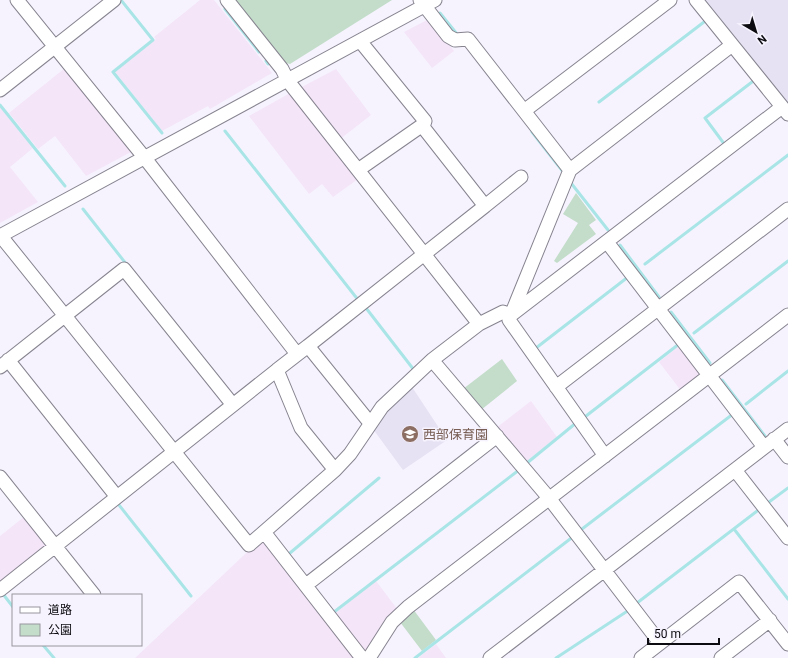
<svg xmlns="http://www.w3.org/2000/svg" width="788" height="658" viewBox="0 0 788 658" font-family="Roboto,'Noto Sans JP',sans-serif">
  <style>
    .built { fill: #e6e2f3 }
    .industrial { fill: #f4e5f8 }
    .green { fill: #c3ddca }
    .lines { fill: none; stroke-linecap: round; stroke-linejoin: round }
    .stream { stroke: #a9e5e7; stroke-width: 3 }
    .minor-casing { stroke: #878490; stroke-width: 15 }
    .minor { stroke: #fff; stroke-width: 13 }
    .labels { text-anchor: middle; dominant-baseline: central; stroke-width: 3; stroke-linejoin: round; paint-order: stroke }
    .education-label { font-size: 13px; fill: #785e54; stroke: #f6f3fe; text-anchor: start }
  </style>
  <rect width="100%" height="100%" fill="#f6f3fe"/>
  <path class="built" d="M 702,0 L 788,0 L 788,107 Z
    M 412,387 L 447,440 L 403,470 L 373,429 L 382,413 Z"/>
  <path class="industrial" d="M 200,0 L 214,0 L 272,73 L 210,109 L 208,106 L 162,131 L 115,72 L 156,39 L 154,37 Z
    M 429,19 L 454,51 L 432,68 L 404,32 Z
    M 65,68 L 131,152 L 86,176 L 55,136 L 38,149 L 9,113 Z
    M 336,69 L 371,115 L 339,140 L 298,89 Z
    M 290,93 L 358,179 L 333,197 L 322,184 L 309,194 L 249,116 Z
    M 0,107 L 33,148 L 10,167 L 38,202 L 0,223 Z
    M 680,345 L 701,372 L 701,377 L 682,392 L 659,362 Z
    M 531,401 L 557,437 L 525,463 L 496,428 Z
    M 24,517 L 47,546 L 0,582 L 0,536 Z
    M 259,541 L 268,543 L 356,658 L 135,658 Z
    M 376,581 L 398,610 L 366,653 L 362,652 L 334,614 Z
    M 436,644 L 446,658 L 418,658 Z"/>
  <path class="green" d="M 235,0 L 392,0 L 290,64 L 286,63 Z
    M 576,193 L 596,220 L 589,225 L 596,234 L 557,263 L 554,261 L 578,223 L 563,214 Z
    M 502,359 L 517,381 L 481,410 L 463,389 Z
    M 413,609 L 436,640 L 422,651 L 400,622 Z"/>
  <g class="lines">
    <path class="stream" d="M 121,0 L 153,40 L 113,72 L 162,133
      M 225,9 L 259,52
      M 440,13 L 457,34
      M 266,61 L 268,64
      M 599,102 L 704,22
      M 0,105 L 65,186
      M 225,131 L 359,301
      M 532,132 L 564,173
      M 725,145 L 705,118 L 752,82
      M 571,183 L 608,230
      M 83,209 L 127,265
      M 620,245 L 659,297
      M 645,264 L 788,155
      M 366,308 L 414,370
      M 671,312 L 710,363
      M 694,333 L 788,261
      M 536,348 L 628,277
      M 722,380 L 765,436
      M 746,404 L 788,371
      M 586,416 L 679,344
      M 527,463 L 576,423
      M 769,502 L 788,488
      M 119,505 L 191,596
      M 582,529 L 733,414
      M 734,529 L 788,599
      M 290,553 L 379,478
      M 3,594 L 13,607
      M 637,603 L 761,508
      M 334,612 L 519,470
      M 43,645 L 54,658
      M 415,658 L 574,536
      M 556,658 L 629,610"/>
    <g class="minor-casing">
      <path id="minor" d="M 17,0 L 144,157 L 297,354
        M 227,0 L 282,69 L 288,81 L 479,324
        M 420,0 L 448,36 L 455,40 L 468,39 L 570,170
        M 696,0 L 788,114
        M 0,90 L 114,0
        M 524,111 L 670,0
        M 358,170 L 424,124
        M 485,206 L 521,177
        M 0,235 L 249,545 L 335,470 L 350,454 L 382,407 L 432,360 L 479,324 L 503,312 L 511,315 L 782,107
        M 0,236 L 435,0
        M 607,242 L 764,447
        M 308,346 L 485,206 L 423,127 L 425,121 L 360,41
        M 8,360 L 117,497
        M 432,360 L 549,498 L 660,643
        M 0,367 L 124,269 L 233,405
        M 556,387 L 788,209
        M 774,439 L 788,457
        M 605,456 L 509,320 L 570,170 L 732,45
        M 335,470 L 301,428 L 277,370 L 308,346 L 370,423
        M 735,470 L 788,538
        M 0,477 L 94,595
        M 264,532 L 362,658
        M 306,585 L 497,436
        M 0,590 L 277,370
        M 369,658 L 392,622 L 408,607 L 788,315
        M 490,658 L 788,429
        M 641,658 L 739,582 L 788,644
        M 721,658 L 770,620"/>
    </g>
    <use href="#minor" class="minor"/>
  </g>
  <defs>
    <g id="school-disc" transform="scale(0.9)"><circle r="9.5" fill="#8d6e63" stroke="#f6f3fe"/><path d="M0-5L7-2L0 1L-7-2ZM-4 1L0 2.5L4 1V4Q0 6-4 4Z" fill="#fff"/></g>
  </defs>
  <g fill-rule="evenodd">
    <use href="#school-disc" x="410" y="434"/>
  </g>
  <g class="labels">
    <g class="education-label">
      <text x="423" y="434">西部保育園</text>
    </g>
  </g>
  <rect x="12" y="594" width="130" height="52" fill="#f6f3fe" stroke="#98969e"/>
  <rect x="20" y="607" width="20" height="6" fill="#ffffff" stroke="#98969e"/>
  <text x="48" y="614" font-size="12" fill="#0c0b0f">道路</text>
  <rect x="20" y="624" width="20" height="12" fill="#c3ddca" stroke="#98969e"/>
  <text x="48" y="634" font-size="12" fill="#0c0b0f">公園</text>
  <g transform="translate(756 32) rotate(142)" stroke="#f6f3fe" stroke-width="3" paint-order="stroke">
  <path d="M0-3L7 15L0 10L-7 15Z" fill="#0c0b0f"/>
  <text y="-6" font-size="11" font-weight="bold" text-anchor="middle" fill="#0c0b0f">N</text>
  </g>
  <path d="M648 638v6h71v-6" fill="none" stroke="#0c0b0f" stroke-width="2"/>
  <text x="654" y="638" font-size="12" fill="#0c0b0f" stroke="#f6f3fe" stroke-width="3" paint-order="stroke">50 m</text>
</svg>
